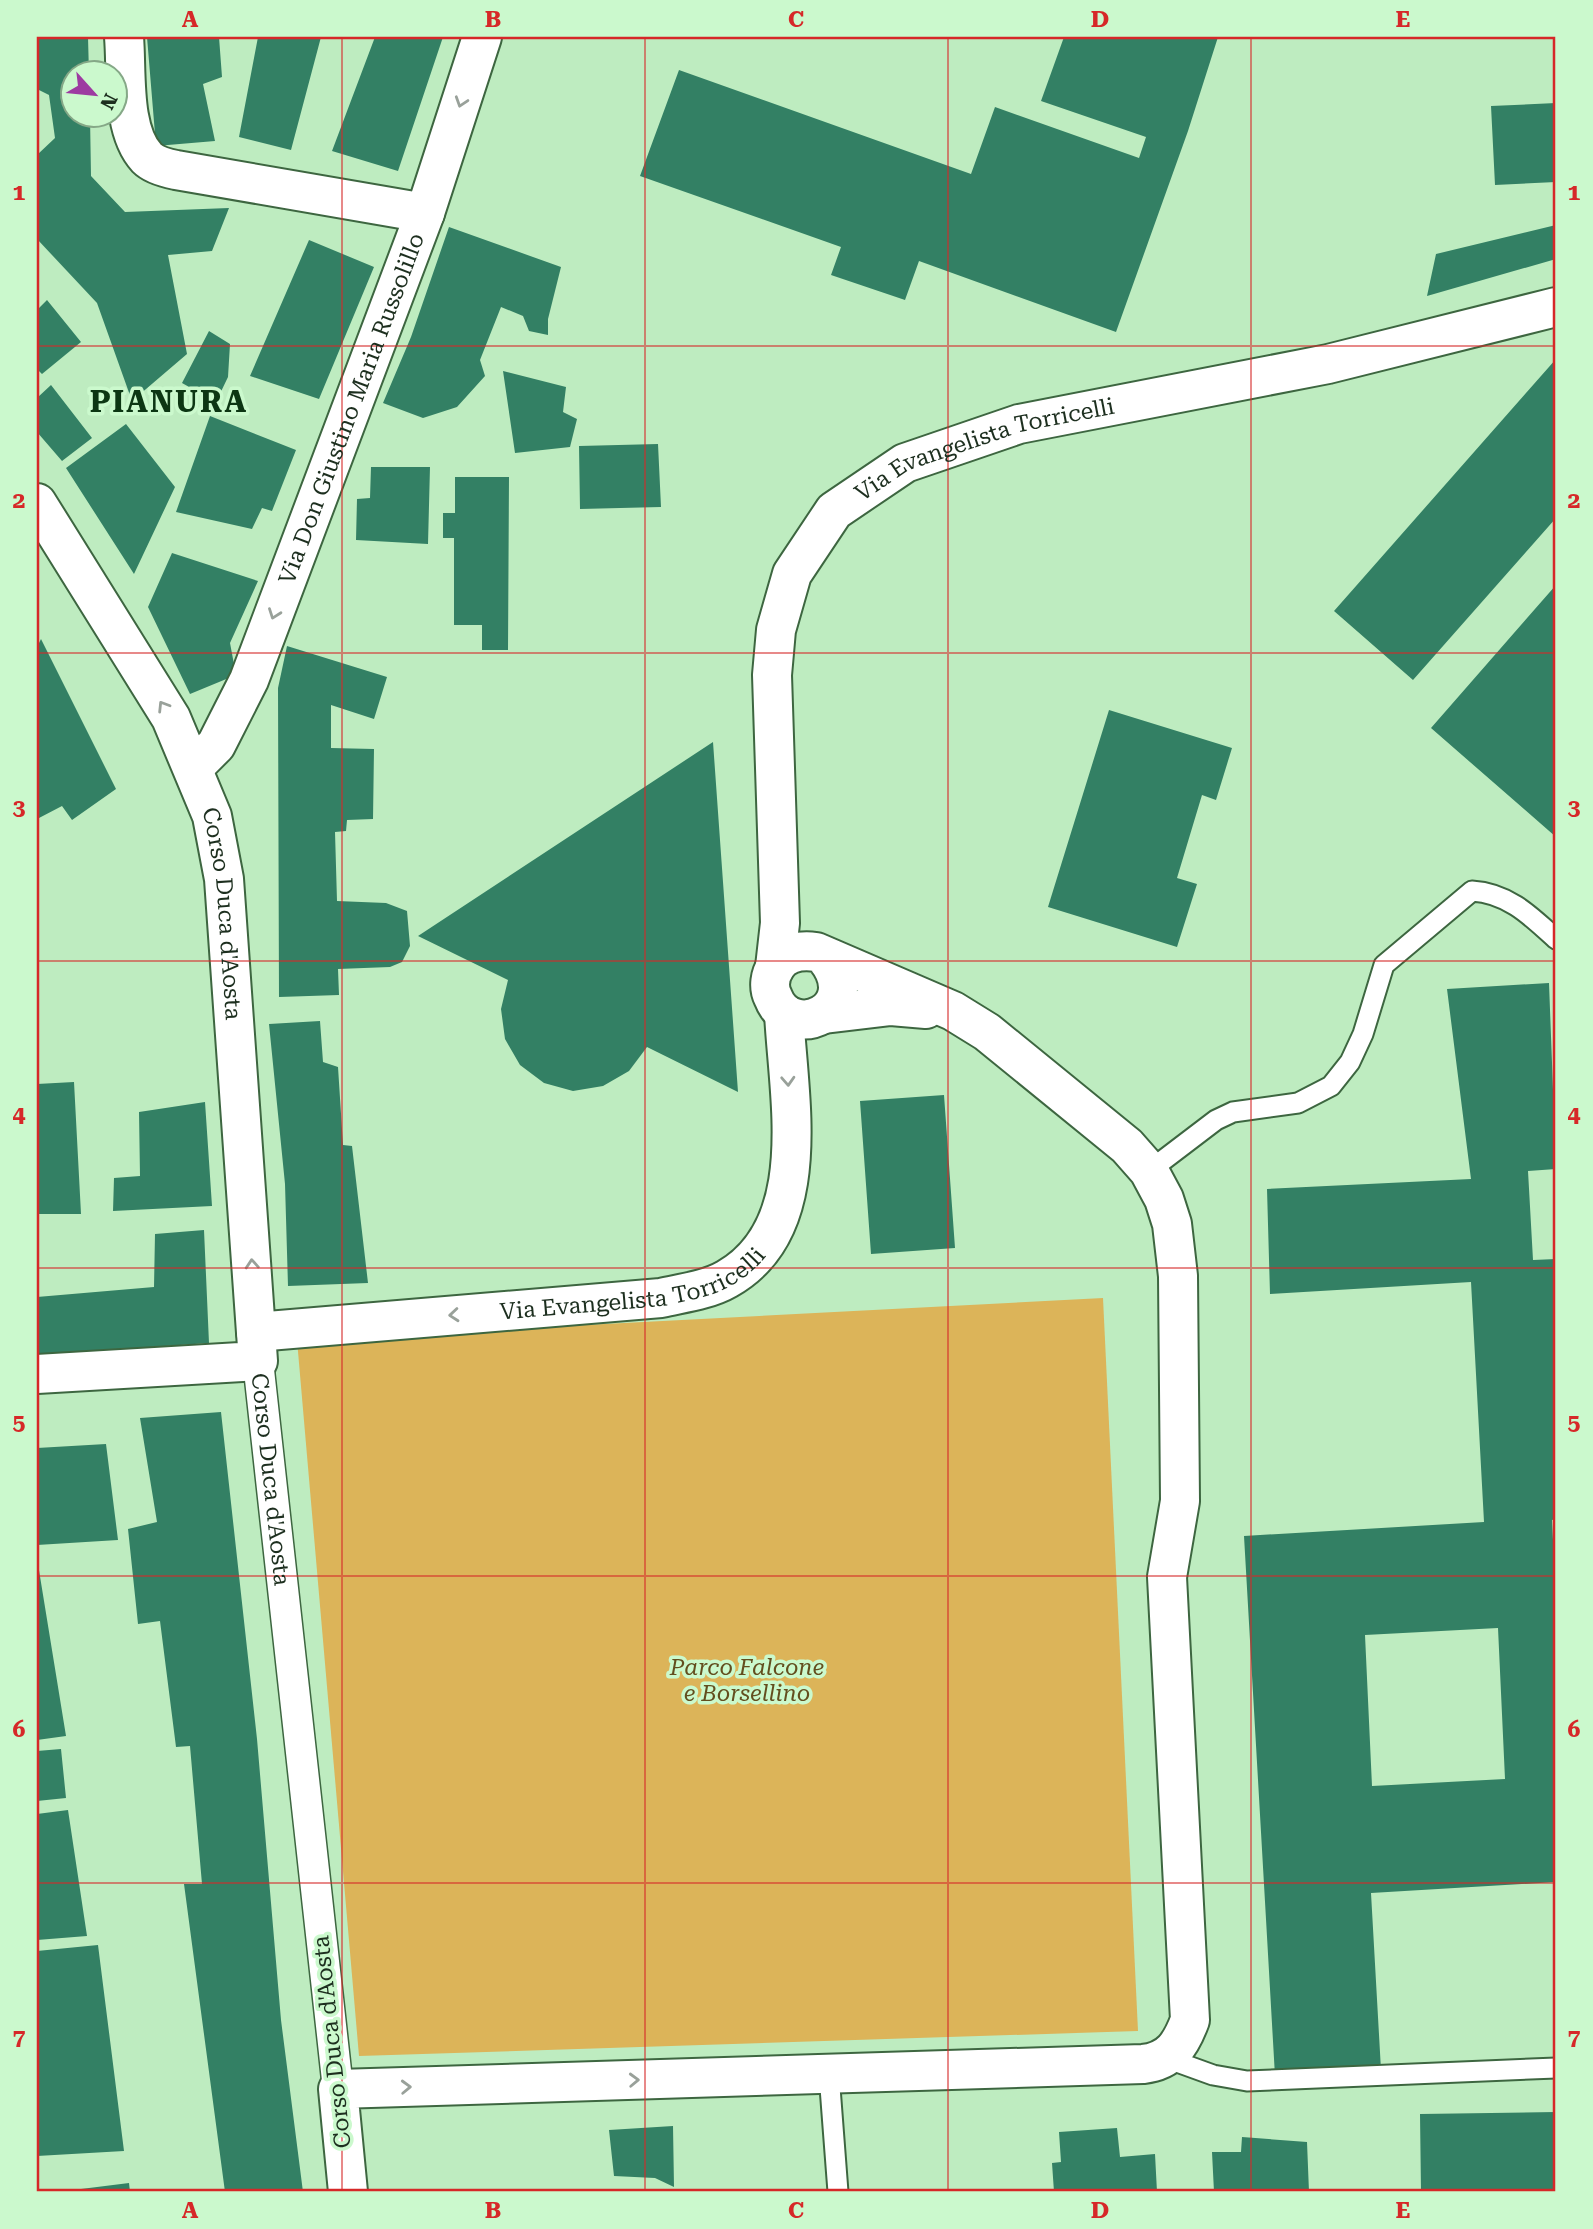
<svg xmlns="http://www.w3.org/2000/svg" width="1593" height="2229" viewBox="0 0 1593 2229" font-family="'Roboto Serif',serif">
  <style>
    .green { fill: #dcb459 }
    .building { fill: #338064; fill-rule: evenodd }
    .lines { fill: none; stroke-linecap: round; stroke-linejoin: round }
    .service-casing { stroke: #3d6640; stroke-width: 23 }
    .pedestrian-casing { stroke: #3d6640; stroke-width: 33 }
    .minor-casing { stroke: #3d6640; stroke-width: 42 }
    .service { stroke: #fff; stroke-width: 19 }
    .pedestrian { stroke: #fff; stroke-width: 30 }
    .minor { stroke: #fff; stroke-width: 38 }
    .oneway { stroke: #99a19a }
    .grid { fill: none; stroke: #d62828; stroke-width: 2; stroke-opacity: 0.55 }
    .labels { text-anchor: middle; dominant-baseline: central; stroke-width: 7; stroke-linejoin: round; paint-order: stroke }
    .street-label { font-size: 23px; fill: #1d2f1f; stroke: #cbf9cd }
    .park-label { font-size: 23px; font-style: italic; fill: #634e1e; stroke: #cbf9cd }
    .district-label { font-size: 30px; font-weight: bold; letter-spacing: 2px; fill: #0c3613; stroke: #cbf9cd }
    .neatline { fill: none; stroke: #d62828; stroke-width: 2.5 }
    .grid-label { font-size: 23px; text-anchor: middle; font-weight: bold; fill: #d62828 }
  </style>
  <rect width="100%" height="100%" fill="#beecc0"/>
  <path class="green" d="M 1103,1298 L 1138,2031 L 359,2056 L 297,1340 Z"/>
  <path class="building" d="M 37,37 L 88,37 L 89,74 L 74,74 L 74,116 L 90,116 L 91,176 L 125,212 L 229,208 L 212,251 L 168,255 L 187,354 L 132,401 L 97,303 L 37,239 L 37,155 L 55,138 L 49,95 L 37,89 Z
    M 147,37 L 219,37 L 222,77 L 203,84 L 215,141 L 156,146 Z
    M 258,37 L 321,37 L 291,150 L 239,137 Z
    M 375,37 L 443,37 L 398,171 L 332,151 Z
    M 1064,37 L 1218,37 L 1188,131 L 1116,332 L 919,261 L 905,300 L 831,275 L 841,247 L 640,176 L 679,70 L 971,174 L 995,107 L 1139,158 L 1146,137 L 1041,101 Z
    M 1556,103 L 1556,182 L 1495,185 L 1491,106 Z
    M 1556,225 L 1556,259 L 1427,296 L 1436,254 Z
    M 449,227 L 561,267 L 548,319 L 548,335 L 529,331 L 523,316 L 501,307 L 480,360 L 485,376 L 457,407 L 423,418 L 383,403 L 411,337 Z
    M 309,240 L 374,267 L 319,399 L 250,376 Z
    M 47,300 L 81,342 L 42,374 L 37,369 L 37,310 Z
    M 209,331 L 230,344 L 228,377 L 216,402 L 182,383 Z
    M 1556,359 L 1556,518 L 1413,680 L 1334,611 Z
    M 503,371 L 566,387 L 563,412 L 577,419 L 570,447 L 515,453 Z
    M 51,385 L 92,438 L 62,461 L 37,432 L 37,398 Z
    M 210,416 L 296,450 L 272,511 L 262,508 L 252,529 L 176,512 Z
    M 126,424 L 175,487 L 134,574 L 66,468 Z
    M 658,444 L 661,507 L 580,509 L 579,446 Z
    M 371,467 L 430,467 L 428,544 L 356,540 L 357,499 L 370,498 Z
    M 455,477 L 509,477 L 508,650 L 482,650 L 482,625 L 454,625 L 454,538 L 443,538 L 443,513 L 455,513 Z
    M 172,553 L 258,581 L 230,643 L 236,675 L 190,694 L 148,607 Z
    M 1556,585 L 1556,837 L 1431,728 Z
    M 41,639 L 116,789 L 72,820 L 62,806 L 39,818 L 37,815 L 37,647 Z
    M 287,646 L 387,677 L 374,719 L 331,705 L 331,748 L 374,749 L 373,819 L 347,820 L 346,831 L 335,832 L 337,901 L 386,903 L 407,911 L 410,946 L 402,962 L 390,967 L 338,969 L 339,995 L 279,997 L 278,688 Z
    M 1109,710 L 1232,748 L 1216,800 L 1202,795 L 1177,878 L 1197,884 L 1177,947 L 1048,907 Z
    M 713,742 L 738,1092 L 647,1047 L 629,1071 L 603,1086 L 573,1091 L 544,1083 L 520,1065 L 505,1039 L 501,1009 L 508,980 L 418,936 Z
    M 1549,983 L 1556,1169 L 1528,1171 L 1533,1260 L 1556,1259 L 1556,1519 L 1552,1520 L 1556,1599 L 1556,1882 L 1371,1893 L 1381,2070 L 1275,2076 L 1244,1536 L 1484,1522 L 1471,1282 L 1270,1294 L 1267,1189 L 1471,1179 L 1447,989 ZM 1498,1628 L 1505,1779 L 1372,1786 L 1365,1635 Z
    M 320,1021 L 323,1062 L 338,1067 L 343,1145 L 352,1146 L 368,1283 L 288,1286 L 285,1184 L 269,1024 Z
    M 74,1082 L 81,1214 L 37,1214 L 37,1084 Z
    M 944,1095 L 955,1248 L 871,1254 L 860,1101 Z
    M 205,1102 L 212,1206 L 113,1211 L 114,1178 L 140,1176 L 139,1112 Z
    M 204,1230 L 209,1343 L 37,1355 L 37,1297 L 154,1287 L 155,1234 Z
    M 221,1412 L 257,1739 L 281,2020 L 303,2192 L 225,2192 L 184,1884 L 202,1884 L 190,1746 L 176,1747 L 160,1621 L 138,1624 L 128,1529 L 157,1522 L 140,1418 Z
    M 106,1444 L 118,1540 L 37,1545 L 37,1448 Z
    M 37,1558 L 66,1736 L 37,1740 Z
    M 61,1749 L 66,1798 L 37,1801 L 37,1751 Z
    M 68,1810 L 87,1936 L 37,1940 L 37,1814 Z
    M 98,1945 L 124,2151 L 37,2156 L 37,1951 Z
    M 1556,2112 L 1556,2192 L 1421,2192 L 1420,2114 Z
    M 673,2126 L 674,2187 L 655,2178 L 614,2176 L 609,2130 Z
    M 1117,2128 L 1120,2157 L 1155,2154 L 1157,2192 L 1054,2192 L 1052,2163 L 1061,2162 L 1059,2132 Z
    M 1242,2137 L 1307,2142 L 1309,2192 L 1214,2192 L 1212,2152 L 1241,2152 Z
    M 129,2183 L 130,2192 L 65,2192 L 65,2191 Z"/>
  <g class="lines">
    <g class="service-casing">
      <path id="service" d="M 1149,1171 L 1216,1120 L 1233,1112 L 1298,1103 L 1331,1086 L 1350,1062 L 1363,1034 L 1384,965 L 1472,891 C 1508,893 1531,916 1556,939
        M 1166,2058 L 1213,2075 L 1247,2081 L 1556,2068
        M 829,2074 L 838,2192"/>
    </g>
    <g class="pedestrian-casing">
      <g id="pedestrian">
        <path id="s1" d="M 258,1361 L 338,2089"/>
      </g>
    </g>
    <g class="minor-casing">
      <g id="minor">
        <path d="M 124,37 C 127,72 121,130 147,158 C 154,165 166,168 176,170 L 425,213"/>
        <path id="s2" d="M 37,503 L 171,718 L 212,816 L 224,879 L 258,1361 L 37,1374"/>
        <path id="s3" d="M 194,767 L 216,745 L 249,680 L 425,213 L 482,37"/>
        <path id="s4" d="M 775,967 L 780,923 L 772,675 L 776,630 L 792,574 L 834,511 L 905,463 L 1019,424 L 1328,364 L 1556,307"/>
        <path d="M 824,1014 L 891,1006 L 926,1009"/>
        <path id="s5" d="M 256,1332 L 661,1298 C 683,1293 708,1290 727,1279 C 817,1228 788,1097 784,1013"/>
        <path d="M 348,2192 L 338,2089 L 1143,2064 C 1171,2061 1181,2044 1190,2020 L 1167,1577 L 1180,1501 L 1178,1276 L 1172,1224 L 1164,1199 L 1149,1171 L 1127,1146 L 987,1032 L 953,1011 L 816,952 C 801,950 785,952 776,966 C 770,975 768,987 773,997 C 791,1044 867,1010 826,958"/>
      </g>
    </g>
    <use href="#service" class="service"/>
    <use href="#pedestrian" class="pedestrian"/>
    <use href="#minor" class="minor"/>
  </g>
  <defs><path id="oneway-chevron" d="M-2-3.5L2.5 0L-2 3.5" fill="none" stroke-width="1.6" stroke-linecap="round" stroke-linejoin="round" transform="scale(1.75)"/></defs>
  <g class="oneway">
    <use href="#oneway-chevron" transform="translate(461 102) rotate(108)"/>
    <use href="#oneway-chevron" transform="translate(274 614) rotate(110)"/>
    <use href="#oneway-chevron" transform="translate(163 706) rotate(-122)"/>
    <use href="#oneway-chevron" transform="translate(788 1081) rotate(87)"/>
    <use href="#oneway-chevron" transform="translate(252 1264) rotate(-94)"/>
    <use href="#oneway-chevron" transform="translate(454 1315) rotate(175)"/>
    <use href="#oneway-chevron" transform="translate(634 2080) rotate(-2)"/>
    <use href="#oneway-chevron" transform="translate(406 2087) rotate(-2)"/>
  </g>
  <path class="grid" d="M 342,37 L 342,2192M 645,37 L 645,2192M 948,37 L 948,2192M 1251,37 L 1251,2192M 37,346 L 1556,346M 37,653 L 1556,653M 37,961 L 1556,961M 37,1268 L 1556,1268M 37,1576 L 1556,1576M 37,1883 L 1556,1883"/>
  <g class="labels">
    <g class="street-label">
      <text stroke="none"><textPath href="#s3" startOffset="394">Via Don Giustino Maria Russolillo</textPath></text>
      <text stroke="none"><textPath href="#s4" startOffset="637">Via Evangelista Torricelli</textPath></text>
      <text stroke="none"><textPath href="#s2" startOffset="458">Corso Duca d'Aosta</textPath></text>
      <text stroke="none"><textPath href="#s5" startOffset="382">Via Evangelista Torricelli</textPath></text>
      <text stroke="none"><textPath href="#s1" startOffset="119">Corso Duca d'Aosta</textPath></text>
      <text transform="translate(332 2042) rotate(-96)">Corso Duca d'Aosta</text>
    </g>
    <g class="park-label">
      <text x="747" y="1667">Parco Falcone<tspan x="747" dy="26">e Borsellino</tspan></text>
    </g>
    <g class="district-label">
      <text x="169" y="401">PIANURA</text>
    </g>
  </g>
  <rect width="1593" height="2229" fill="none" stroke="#cbf9cd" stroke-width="77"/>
  <g transform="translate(94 94) rotate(117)"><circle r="33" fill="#cbf9cd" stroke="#85a887" stroke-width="2"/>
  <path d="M0-5L12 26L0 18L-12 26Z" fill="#9d3ba1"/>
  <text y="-10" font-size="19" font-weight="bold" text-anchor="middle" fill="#1d2f1f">N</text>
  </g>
  <rect x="38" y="38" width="1516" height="2152" class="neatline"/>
  <g class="grid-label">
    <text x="190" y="27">A</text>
    <text x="493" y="27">B</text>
    <text x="796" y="27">C</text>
    <text x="1100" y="27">D</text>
    <text x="1403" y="27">E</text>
    <text x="19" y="200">1</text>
    <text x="1574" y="200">1</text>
    <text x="19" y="508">2</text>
    <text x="1574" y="508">2</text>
    <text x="19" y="815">3</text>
    <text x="1574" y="815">3</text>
    <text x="19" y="1122">4</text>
    <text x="1574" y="1122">4</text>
    <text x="19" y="1430">5</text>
    <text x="1574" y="1430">5</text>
    <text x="19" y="1737">6</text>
    <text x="1574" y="1737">6</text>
    <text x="19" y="2045">7</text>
    <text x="1574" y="2045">7</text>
    <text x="190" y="2218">A</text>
    <text x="493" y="2218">B</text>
    <text x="796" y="2218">C</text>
    <text x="1100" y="2218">D</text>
    <text x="1403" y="2218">E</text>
  </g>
</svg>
